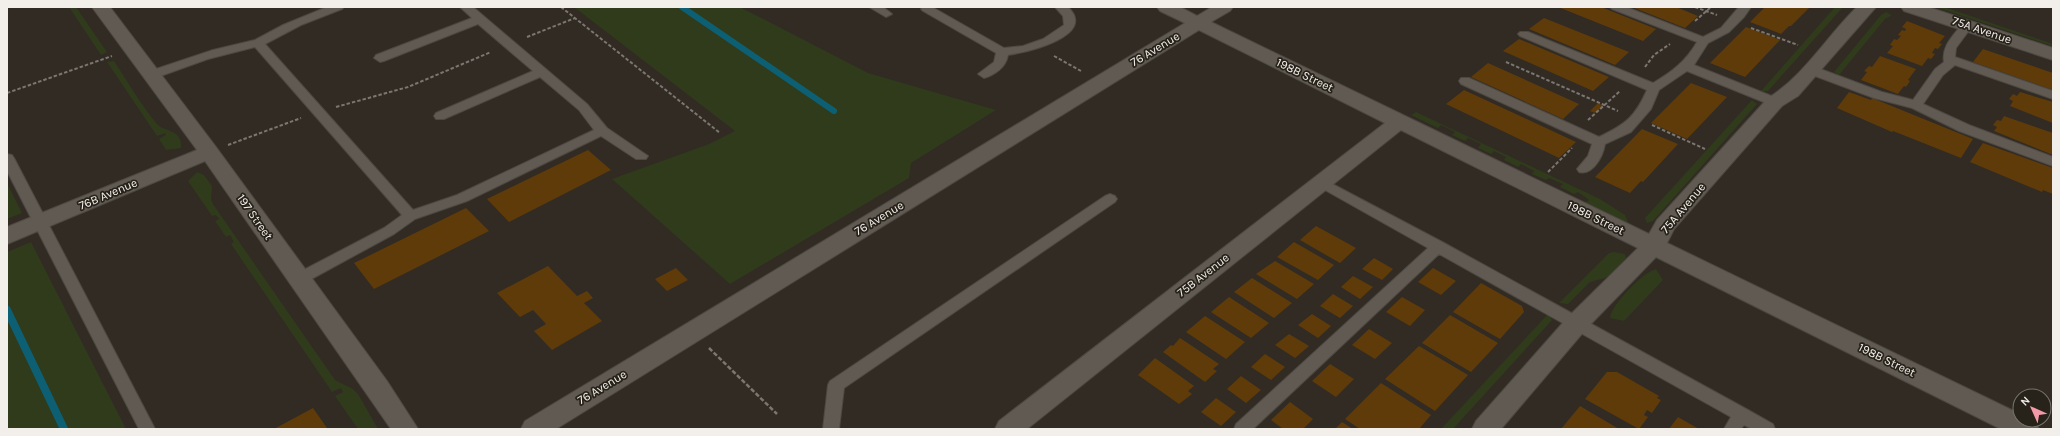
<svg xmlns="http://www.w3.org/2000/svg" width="2060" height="436" viewBox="0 0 2060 436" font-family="Karla,sans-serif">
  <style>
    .green { fill: #303b1c }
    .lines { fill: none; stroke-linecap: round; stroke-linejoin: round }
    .stream-far1 { stroke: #0d6074; stroke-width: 6 }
    .stream { stroke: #0d6074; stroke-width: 8 }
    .building { fill: #5f3b0a }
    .lane-casing { stroke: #4d4842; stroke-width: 2 }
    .street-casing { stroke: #4d4842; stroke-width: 2 }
    .path-far1 { stroke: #7b7670; stroke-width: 2; stroke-dasharray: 3.5 2; stroke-linecap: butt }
    .path { stroke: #7b7670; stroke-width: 2.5; stroke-dasharray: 4.5 2; stroke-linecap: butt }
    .lane { fill: #615a52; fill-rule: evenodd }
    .street { fill: #615a52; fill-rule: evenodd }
    .labels { text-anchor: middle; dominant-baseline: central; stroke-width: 3.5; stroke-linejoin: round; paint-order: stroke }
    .street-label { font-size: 12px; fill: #f2eee9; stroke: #27221a }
  </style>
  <rect width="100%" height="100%" fill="#312b24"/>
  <path class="green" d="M 69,7 L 76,7 L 107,52 L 101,55 Z
    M 574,7 L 740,7 L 868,73 L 996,110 L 911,163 L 909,178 L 730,284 L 612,179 L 709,144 L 735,131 Z
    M 1835,7 L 1843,7 L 1768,91 L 1761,91 Z
    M 1936,7 L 1944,7 L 2053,44 L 2053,46 Z
    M 1886,12 L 1892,15 L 1885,19 L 1839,75 L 1834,72 L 1881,15 Z
    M 114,61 C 128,82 141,105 157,124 C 164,132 183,129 181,148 L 166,150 L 159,139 L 166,135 L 165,133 L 157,136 L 107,62 Z
    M 1752,100 L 1757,104 L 1653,221 L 1647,223 L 1645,218 Z
    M 1416,112 L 1600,199 L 1625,215 L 1629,224 L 1584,203 L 1589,200 L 1578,192 L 1574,194 L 1560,187 L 1563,184 L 1549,178 L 1546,180 L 1532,174 L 1534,171 L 1521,164 L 1518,167 L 1504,160 L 1506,157 L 1494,151 L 1491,154 L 1478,148 L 1481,144 L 1468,138 L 1465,141 L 1452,135 L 1455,132 L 1441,125 L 1438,128 L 1411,115 Z
    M 197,172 L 204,175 L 212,186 L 211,200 L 213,204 L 335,380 L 353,389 L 358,394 L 378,429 L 358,429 L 335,396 L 343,392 L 341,388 L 332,392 L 231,244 L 234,242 L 230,235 L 226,237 L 215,221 L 219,219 L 216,215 L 212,216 L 188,181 Z
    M 7,183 L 22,213 L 7,219 Z
    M 31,242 L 126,429 L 7,429 L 7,252 Z
    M 1614,252 L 1625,254 L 1626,258 L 1612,274 L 1605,278 L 1590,282 L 1568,304 L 1559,303 L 1609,253 Z
    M 1656,269 L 1663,280 L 1624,321 L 1610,318 C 1611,305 1643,272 1656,269 Z
    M 1548,314 L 1552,320 L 1453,429 L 1441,429 Z"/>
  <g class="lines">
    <path class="stream-far1" d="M 682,7 L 834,111"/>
    <path class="stream" d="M 7,310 L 64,429"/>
  </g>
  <path class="building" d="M 1558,7 L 1601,7 L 1656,29 L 1643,41 Z
    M 1632,7 L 1676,7 L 1698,16 L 1685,28 Z
    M 1765,7 L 1810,7 L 1791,26 L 1789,26 L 1781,34 L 1750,22 Z
    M 1544,18 L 1629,52 L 1615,65 L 1529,29 Z
    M 1907,21 L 1945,36 L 1939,43 L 1942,44 L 1938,49 L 1935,48 L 1932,53 L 1935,54 L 1931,59 L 1928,58 L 1922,66 L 1887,53 L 1893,46 L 1890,45 L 1894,39 L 1897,40 L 1901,36 L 1898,35 L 1902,30 L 1905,31 L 1906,29 L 1902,27 Z
    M 1746,27 L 1780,40 L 1745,77 L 1710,63 Z
    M 1519,39 L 1609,77 L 1593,91 L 1503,51 Z
    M 1983,49 L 2053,73 L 2053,90 L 1973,62 Z
    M 1880,56 L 1916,69 L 1908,80 L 1910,81 L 1906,87 L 1904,86 L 1898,94 L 1861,80 L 1867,72 L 1864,71 L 1869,66 L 1872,67 Z
    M 1488,63 L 1579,104 L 1563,119 L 1471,77 Z
    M 1691,83 L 1727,97 L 1687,139 L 1651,123 Z
    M 1464,90 L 1576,142 L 1559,158 L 1446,104 Z
    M 1849,92 L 1871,100 L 1872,98 L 1973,139 L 1961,158 L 1893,131 L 1892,132 L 1837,108 Z
    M 2020,92 L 2053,102 L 2053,123 L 2010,106 L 2013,101 L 2009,99 L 2013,94 L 2017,96 Z
    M 1598,103 L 1603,106 L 1595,113 L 1590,111 Z
    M 2004,116 L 2053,133 L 2053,155 L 1994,131 L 1997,127 L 1993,125 L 1997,120 L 2001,121 Z
    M 1642,129 L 1678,144 L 1643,182 L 1641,181 L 1630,193 L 1595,177 Z
    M 1983,143 L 2053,168 L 2053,194 L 2043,190 L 2042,192 L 1970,162 Z
    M 588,150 L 611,170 L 509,222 L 487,199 Z
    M 466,208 L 489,231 L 374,289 L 354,263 Z
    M 1316,226 L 1356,248 L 1340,263 L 1300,240 Z
    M 1294,242 L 1334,265 L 1318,280 L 1277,257 Z
    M 1374,258 L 1393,269 L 1382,280 L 1362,269 Z
    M 1275,261 L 1314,284 L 1297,299 L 1256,274 Z
    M 548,266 L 577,296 L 587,291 L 593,298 L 584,303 L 602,321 L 552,350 L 534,331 L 546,324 L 533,310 L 520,317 L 497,293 Z
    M 676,268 L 688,280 L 667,291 L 655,279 Z
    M 1433,268 L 1456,281 L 1441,295 L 1418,282 Z
    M 1353,276 L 1373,287 L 1360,299 L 1341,287 Z
    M 1252,278 L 1292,303 L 1274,318 L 1234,292 Z
    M 1481,283 L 1522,306 L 1524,312 L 1500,339 L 1453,312 Z
    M 1333,294 L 1353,306 L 1340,318 L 1320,306 Z
    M 1229,297 L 1269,323 L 1251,338 L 1211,312 Z
    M 1402,297 L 1425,310 L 1410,326 L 1386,312 Z
    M 1312,314 L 1331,326 L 1318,338 L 1298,325 Z
    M 1450,315 L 1498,343 L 1471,372 L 1422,343 Z
    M 1205,316 L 1245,342 L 1226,359 L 1186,332 Z
    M 1369,329 L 1392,343 L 1375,359 L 1352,345 Z
    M 1289,334 L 1309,346 L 1295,358 L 1275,345 Z
    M 1180,338 L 1219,364 L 1213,369 L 1217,371 L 1205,382 L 1163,352 L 1171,345 L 1173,346 Z
    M 1419,346 L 1468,375 L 1435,411 L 1385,379 Z
    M 1265,354 L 1285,367 L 1271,380 L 1251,367 Z
    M 1155,358 L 1194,386 L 1188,391 L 1192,394 L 1179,404 L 1138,375 Z
    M 1330,364 L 1354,379 L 1336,397 L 1312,381 Z
    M 1607,372 L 1617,372 L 1659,396 L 1657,398 L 1661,400 L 1652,413 L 1647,410 L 1644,415 L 1648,417 L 1639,429 L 1585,399 Z
    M 1241,376 L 1261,390 L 1246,403 L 1227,389 Z
    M 1381,383 L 1431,415 L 1419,429 L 1360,429 L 1345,419 Z
    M 1216,398 L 1236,412 L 1221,426 L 1201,412 Z
    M 1290,402 L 1313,419 L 1303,429 L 1283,429 L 1271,420 Z
    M 1580,406 L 1619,429 L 1561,429 Z
    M 313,408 L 327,428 L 274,429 Z
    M 1678,417 L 1699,429 L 1669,429 Z
    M 1342,422 L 1353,429 L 1335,429 Z"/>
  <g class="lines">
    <g class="lane-casing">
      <path id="lane" d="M 327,7 L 344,7 L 342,9 L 301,25 L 265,44 L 413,210 L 457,195 L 594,130 L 579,110 L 540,77 L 444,119 L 436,119 L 434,116 L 436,113 L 533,71 L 478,24 L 384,61 L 380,62 L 374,58 L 376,55 L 472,18 L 460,7 L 473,7 L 587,104 L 607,128 L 648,156 L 646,159 L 636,159 L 601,136 L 467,201 L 415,219 L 394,234 L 304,283 L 299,284 L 294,283 L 292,279 L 294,275 L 384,228 L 402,215 L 255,47 L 208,59 L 155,78 L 151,79 L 145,75 L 147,72 L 213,50 L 255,40 L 283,25 Z
        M 869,7 L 883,7 L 892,14 L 886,17 Z
        M 923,7 L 932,7 L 1004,48 L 1023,46 L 1043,39 L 1064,25 L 1063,16 L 1055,7 L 1068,7 C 1098,36 1027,52 1008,55 C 1006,67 995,75 984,78 L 978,74 L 994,62 L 996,53 L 923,11 L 921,9 Z
        M 1610,7 L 1626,7 L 1703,37 L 1721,28 L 1739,7 L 1751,7 L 1744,17 L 1729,32 L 1708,43 L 1694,65 L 1779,99 L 1781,102 L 1779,105 L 1771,105 L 1687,71 L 1659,90 L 1651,109 L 1631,132 L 1605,144 C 1603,156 1593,176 1579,172 L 1577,169 L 1588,156 L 1592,144 L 1461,84 L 1459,81 L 1461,78 L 1469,78 L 1599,137 C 1626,124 1635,117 1647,90 L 1520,36 L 1518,34 L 1520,32 L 1528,32 L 1653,83 C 1672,72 1686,61 1697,42 L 1612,9 Z
        M 1967,22 L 1973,25 L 1956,48 L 1955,57 L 2053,91 L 2053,99 L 1955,65 L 1943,75 L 1923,104 L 1969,125 L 2053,157 L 2053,166 L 1959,131 L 1912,108 L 1874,98 L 1807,73 L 1805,70 L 1807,67 L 1815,67 L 1882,92 L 1913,100 L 1935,69 L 1944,62 C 1941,46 1954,35 1963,23 Z
        M 7,154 L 12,155 L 14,158 L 155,429 L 139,429 L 7,171 Z
        M 1321,178 L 1444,243 L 1748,410 L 1773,424 L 1775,429 L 1752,429 L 1744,425 L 1741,429 L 1724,429 L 1731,417 L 1439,254 L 1253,429 L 1234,429 L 1236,424 L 1428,248 L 1316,185 L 1314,182 L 1316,179 Z
        M 1110,194 L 1115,196 L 1117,199 L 1115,202 L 844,388 L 839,429 L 823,429 L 828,385 L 830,381 L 1105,196 Z"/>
    </g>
    <g class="street-casing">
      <path id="street" d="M 92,7 L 110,7 L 216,147 L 387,381 L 418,429 L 391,429 L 205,161 L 7,244 L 7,227 L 197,150 Z
        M 1157,7 L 1180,7 L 1197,16 L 1212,7 L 1233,7 L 1230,11 L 1211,22 L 1649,234 L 1657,220 L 1768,98 C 1804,76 1827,36 1857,7 L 1876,7 L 1798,96 L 1782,106 L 1674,229 L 1667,243 L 2020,414 L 2020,420 L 2035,421 L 2039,429 L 2001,429 L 1656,257 L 1586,329 L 1501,429 L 1472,429 L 1476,421 L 1568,317 L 1638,248 L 1401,130 L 1027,429 L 995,429 L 999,421 L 1385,123 L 1199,30 L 556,429 L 521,429 L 525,421 L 1185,23 L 1160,11 Z
        M 1901,7 L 1928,7 L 2053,48 L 2053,60 L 1904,11 Z"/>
    </g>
    <path class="path-far1" d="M 561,7 L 720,133
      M 1695,7 L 1717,15
      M 1695,21 L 1711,7
      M 1751,28 L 1798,45
      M 527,37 L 575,18
      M 1054,56 L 1081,71
      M 1506,62 L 1618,111
      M 1645,67 L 1654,55 L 1670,44
      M 7,93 L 112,56
      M 336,107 L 408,87 L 491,52
      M 1588,120 L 1620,91
      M 1652,125 L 1705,149
      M 228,145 L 301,118
      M 1548,172 L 1572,148"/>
    <path class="path" d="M 709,348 L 777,414"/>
    <use href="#lane" class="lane"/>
    <use href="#street" class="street"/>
  </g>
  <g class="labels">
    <g class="street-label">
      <text transform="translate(1982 30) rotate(19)">75A Avenue</text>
      <text transform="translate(1155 49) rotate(-31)">76 Avenue</text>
      <text transform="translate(1305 75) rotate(26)">198B Street</text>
      <text transform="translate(108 194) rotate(-23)">76B Avenue</text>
      <text transform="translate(1683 208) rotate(-50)">75A Avenue</text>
      <text transform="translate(255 217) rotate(55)">197 Street</text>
      <text transform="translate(879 218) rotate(-31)">76 Avenue</text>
      <text transform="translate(1596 218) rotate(26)">198B Street</text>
      <text transform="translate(1203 275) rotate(-38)">75B Avenue</text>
      <text transform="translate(1887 360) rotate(26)">198B Street</text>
      <text transform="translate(602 387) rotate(-31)">76 Avenue</text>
    </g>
  </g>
  <rect width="2060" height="436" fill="none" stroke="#f2eee9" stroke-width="16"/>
  <g transform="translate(2032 408) rotate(315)"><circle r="19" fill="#27221a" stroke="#78746d"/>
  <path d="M0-3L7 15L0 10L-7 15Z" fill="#f39aa9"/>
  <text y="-6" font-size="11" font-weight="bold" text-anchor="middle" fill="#f2eee9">N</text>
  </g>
</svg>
